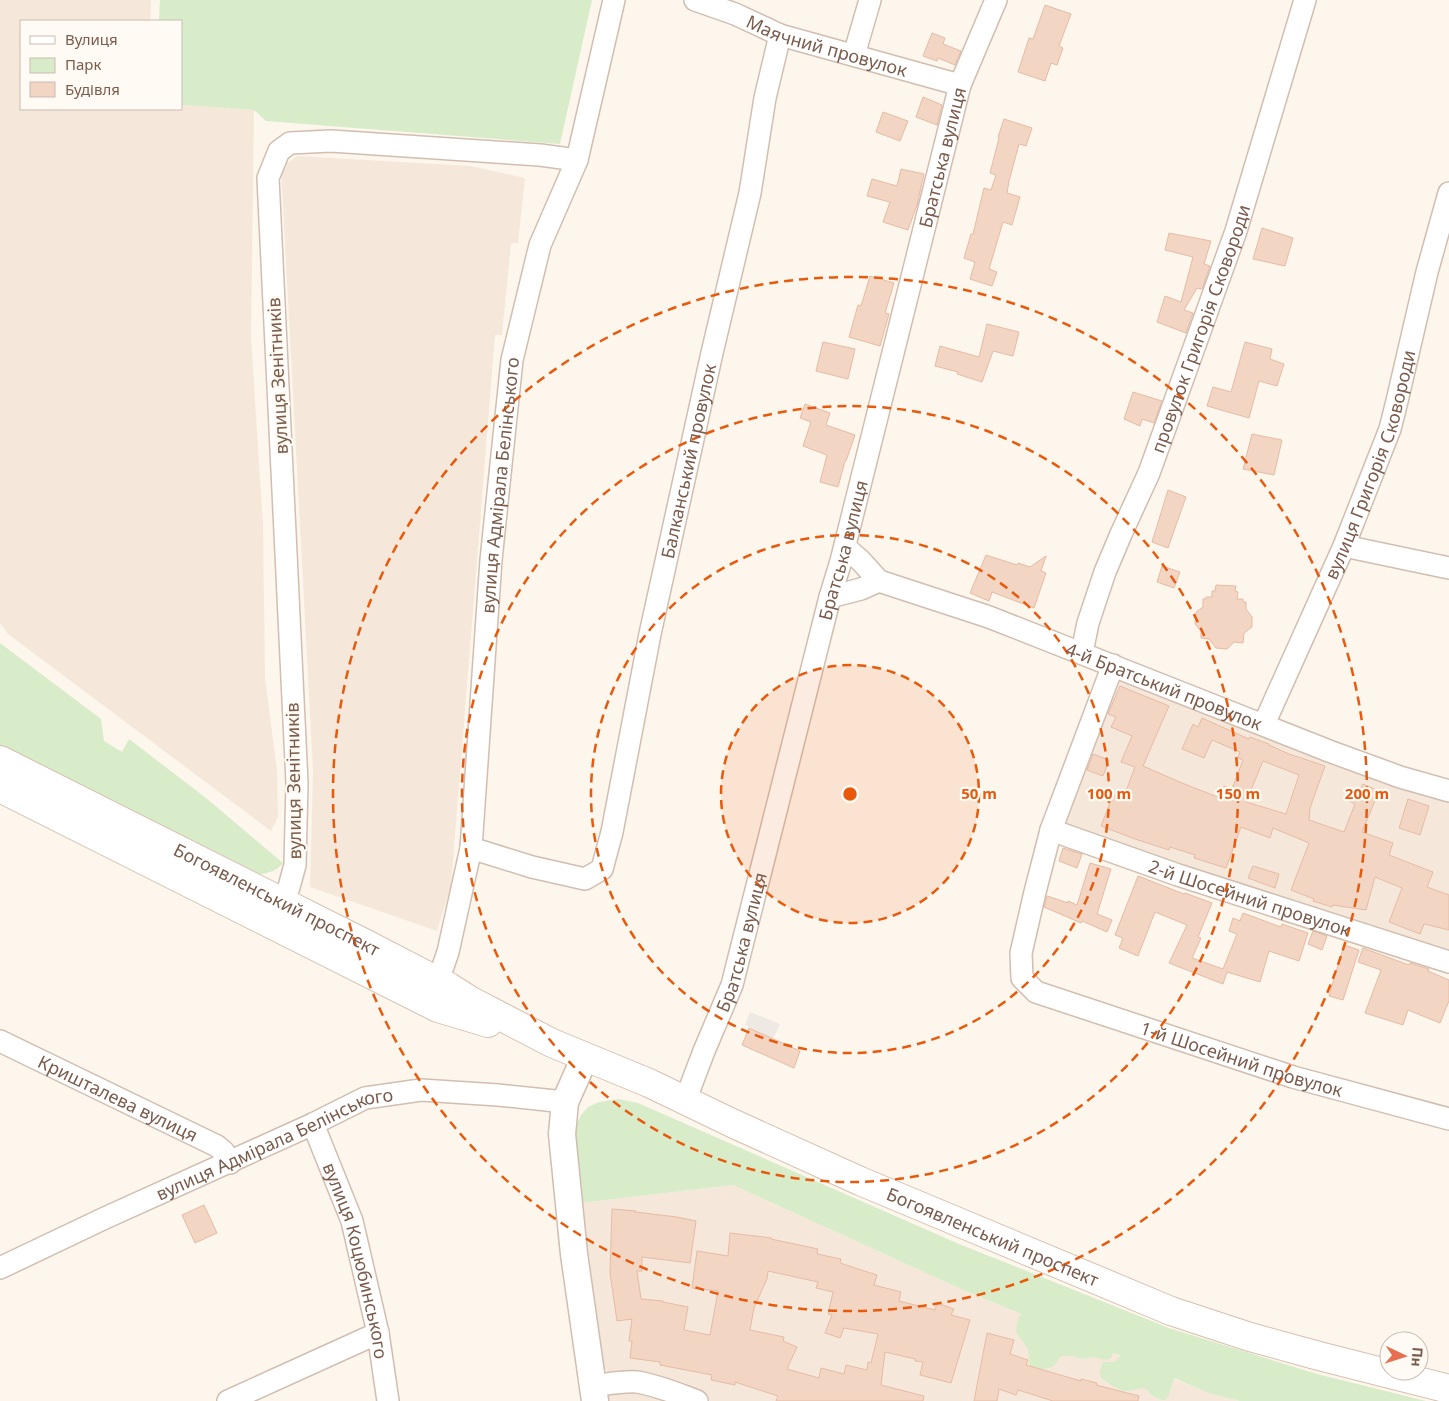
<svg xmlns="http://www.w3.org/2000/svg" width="1449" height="1401" viewBox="0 0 1449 1401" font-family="'Noto Sans',sans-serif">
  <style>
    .residential { fill: #f5e8da }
    .industrial { fill: #efe9e4 }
    .green { fill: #d8ecc9 }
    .building { fill: #f3d5c3; stroke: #e6bba3; fill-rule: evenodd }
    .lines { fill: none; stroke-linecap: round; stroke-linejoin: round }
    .minor-casing { stroke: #d1beb0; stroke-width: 24 }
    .tertiary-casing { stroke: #d1beb0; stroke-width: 29 }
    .secondary-casing { stroke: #d6c0b0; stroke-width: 30 }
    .minor { stroke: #fff; stroke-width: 21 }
    .tertiary { stroke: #fff; stroke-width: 26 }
    .secondary { stroke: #fff; stroke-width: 28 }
    .ring { fill: none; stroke: #e8590c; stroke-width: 2.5; stroke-dasharray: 9 6 }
    .labels { text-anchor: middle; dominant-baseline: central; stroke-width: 4.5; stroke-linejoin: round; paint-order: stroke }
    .street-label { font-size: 18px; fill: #7a5c4d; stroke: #fffaf3 }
    .centre { fill: #e8590c; stroke: #fffaf3; stroke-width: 2.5 }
    .ring-label { font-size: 15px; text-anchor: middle; font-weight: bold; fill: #e8590c; stroke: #fffaf3; stroke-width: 4.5; stroke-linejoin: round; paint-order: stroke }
  </style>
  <rect width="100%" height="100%" fill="#fdf6ec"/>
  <path class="residential" d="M 0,0 L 151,0 L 150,21 L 21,21 L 21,109 L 181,109 L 181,105 L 254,110 L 251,337 L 263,525 L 265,678 L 277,770 L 278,817 L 271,831 L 8,634 L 0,623 Z
    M 297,156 L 471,166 L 525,178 L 518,243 L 511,243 L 502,335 L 495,335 L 451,886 L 437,931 L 310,887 L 313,771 L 281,168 Z
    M 1115,675 L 1449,794 L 1449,955 L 1064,827 L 1062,817 Z
    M 733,1185 L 961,1289 L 1208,1393 L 1240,1401 L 710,1401 L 651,1381 L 610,1372 L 604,1369 L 602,1366 L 580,1203 Z
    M 627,1387 L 684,1401 L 605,1401 L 606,1397 L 610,1393 Z"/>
  <path class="industrial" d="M 750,1012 L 780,1024 L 773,1039 L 745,1025 Z"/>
  <path class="green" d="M 160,0 L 592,0 L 560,144 L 266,121 L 254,110 L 181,105 L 181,21 L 159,21 Z
    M 0,643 L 101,719 L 104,741 L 122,752 L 129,739 L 206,798 L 283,863 C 275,873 264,874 252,875 L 0,747 Z
    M 618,1099 L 638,1103 L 959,1244 L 1169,1328 L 1317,1374 L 1426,1401 L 1240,1401 L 1208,1393 L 1174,1378 L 1170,1392 L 1166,1400 L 1162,1400 L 1151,1395 C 1145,1382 1135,1392 1125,1391 C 1117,1390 1109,1383 1102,1379 L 1099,1373 L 1103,1362 L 1114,1362 L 1121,1356 L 1113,1353 L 1111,1358 L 1107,1360 L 1091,1357 L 1083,1359 L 1072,1356 L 1061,1356 L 1054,1366 L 1039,1371 L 1030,1367 L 1028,1349 L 1016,1332 L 1018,1319 L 1021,1314 L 961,1289 L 733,1185 L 580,1203 L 575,1127 L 581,1115 L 588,1107 L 599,1102 Z"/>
  <path class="building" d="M 1045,5 L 1071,14 L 1059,46 L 1063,48 L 1057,65 L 1051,63 L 1045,81 L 1018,72 L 1029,38 L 1033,39 Z
    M 932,33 L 945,38 L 943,44 L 961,51 L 955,65 L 938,58 L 937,61 L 923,56 Z
    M 923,97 L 942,105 L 937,125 L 916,117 Z
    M 883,112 L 908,121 L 900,141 L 876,132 Z
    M 1004,119 L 1032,128 L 1026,146 L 1019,144 L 1009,181 L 1007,193 L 1020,197 L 1012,225 L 1003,222 L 989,269 L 997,272 L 992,286 L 970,279 L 975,262 L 964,258 L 971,234 L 973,234 L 984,188 L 991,190 L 996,175 L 990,173 L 999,138 L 998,137 Z
    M 901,169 L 924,174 L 917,205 L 908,230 L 883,222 L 890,202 L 867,196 L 872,179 L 897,186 Z
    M 1262,228 L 1293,238 L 1285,266 L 1253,259 Z
    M 1169,233 L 1211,241 L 1204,264 L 1210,266 L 1202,289 L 1197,288 L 1184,310 L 1193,313 L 1186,333 L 1157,322 L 1165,296 L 1181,302 L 1193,257 L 1165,250 Z
    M 870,276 L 894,283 L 885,313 L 889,314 L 880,346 L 849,337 L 858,305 L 861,306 Z
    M 987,324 L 1019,332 L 1013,356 L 993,351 L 982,382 L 957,374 L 958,372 L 935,366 L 940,346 L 979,357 Z
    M 823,342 L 855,349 L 848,379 L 816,371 Z
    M 1245,342 L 1272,349 L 1270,359 L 1284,364 L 1277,386 L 1259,381 L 1249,418 L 1207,406 L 1213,387 L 1231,392 Z
    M 1133,392 L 1162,401 L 1154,423 L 1142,419 L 1140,426 L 1124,419 Z
    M 805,404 L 830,413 L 826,425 L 855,435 L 846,461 L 845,461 L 838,487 L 820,482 L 827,455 L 803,446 L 811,422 L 800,418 Z
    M 1252,434 L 1282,440 L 1274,475 L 1243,469 Z
    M 1168,490 L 1186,497 L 1168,548 L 1152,542 Z
    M 986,555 L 1017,565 L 1018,563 L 1030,567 L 1046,556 L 1041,571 L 1046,573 L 1034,608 L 992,592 L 989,601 L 970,593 Z
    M 1162,566 L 1180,572 L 1174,588 L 1157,582 Z
    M 1216,585 L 1236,586 L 1235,591 L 1238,592 L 1237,599 L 1243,599 L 1243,602 L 1246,602 L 1246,609 L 1252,617 L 1252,627 L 1244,633 L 1243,643 L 1234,642 L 1227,649 L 1216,648 L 1209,639 L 1201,638 L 1201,631 L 1195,624 L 1196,612 L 1203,607 L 1203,599 L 1206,599 L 1206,597 L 1212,597 L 1212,591 L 1215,591 Z
    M 1120,686 L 1169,706 L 1143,766 L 1182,783 L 1220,798 L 1224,786 L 1232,789 L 1243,760 L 1238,758 L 1240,752 L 1212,740 L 1204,758 L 1182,749 L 1193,724 L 1198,727 L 1202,718 L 1249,739 L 1250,737 L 1269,744 L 1269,745 L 1289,754 L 1325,766 L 1310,808 L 1309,820 L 1344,832 L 1355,804 L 1349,801 L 1354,789 L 1359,791 L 1363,784 L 1379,791 L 1362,832 L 1393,843 L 1389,855 L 1433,872 L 1427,887 L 1449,895 L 1449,930 L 1424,924 L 1420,934 L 1389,922 L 1402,888 L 1375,877 L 1366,910 L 1333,905 L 1332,907 L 1313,901 L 1314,899 L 1291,890 L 1309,843 L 1273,828 L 1270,838 L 1241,827 L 1226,868 L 1194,858 L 1195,855 L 1170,847 L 1169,850 L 1135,839 L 1101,826 L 1113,795 L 1123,799 L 1135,767 L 1121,762 L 1132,736 L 1111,727 L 1116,717 L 1108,714 ZM 1263,761 L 1299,775 L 1286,814 L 1246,802 Z
    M 1093,754 L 1109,760 L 1103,776 L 1087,770 Z
    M 1408,799 L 1429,806 L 1420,835 L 1399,828 Z
    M 1063,848 L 1082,854 L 1077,868 L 1059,861 Z
    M 1090,863 L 1111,869 L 1097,914 L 1112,920 L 1107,932 L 1082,921 L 1081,923 L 1044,907 L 1047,896 L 1068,903 L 1068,901 L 1077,905 Z
    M 1253,866 L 1279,874 L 1275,888 L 1248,878 Z
    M 1138,876 L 1184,894 L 1185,893 L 1212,903 L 1198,937 L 1201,938 L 1192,958 L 1223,969 L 1237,934 L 1229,931 L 1233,918 L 1240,921 L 1243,913 L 1281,927 L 1282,924 L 1308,933 L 1299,961 L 1269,951 L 1260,982 L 1227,972 L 1223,984 L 1169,963 L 1187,925 L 1155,912 L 1138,956 L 1119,948 L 1123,938 L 1115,935 Z
    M 1313,931 L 1327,936 L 1322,950 L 1308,944 Z
    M 1344,945 L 1359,950 L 1343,1000 L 1329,996 Z
    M 1363,948 L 1409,965 L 1410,963 L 1429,969 L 1428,971 L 1449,980 L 1449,1001 L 1440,1023 L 1408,1010 L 1403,1025 L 1365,1013 L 1381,970 L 1358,962 Z
    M 749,1028 L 800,1051 L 794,1068 L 742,1045 Z
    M 204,1205 L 217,1233 L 195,1243 L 182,1215 Z
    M 612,1209 L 636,1211 L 635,1212 L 677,1217 L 696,1221 L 690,1263 L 642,1257 L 642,1271 L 637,1271 L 641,1299 L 663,1301 L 663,1302 L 688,1307 L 684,1330 L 710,1335 L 718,1291 L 692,1288 L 697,1251 L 728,1256 L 730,1233 L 772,1238 L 771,1239 L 818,1249 L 817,1254 L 841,1259 L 840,1263 L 877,1275 L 874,1285 L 901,1292 L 899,1301 L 935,1310 L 937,1303 L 954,1309 L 951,1315 L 970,1320 L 951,1383 L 920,1375 L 923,1362 L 915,1361 L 915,1359 L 885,1352 L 881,1385 L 924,1396 L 923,1401 L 776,1401 L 778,1396 L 735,1382 L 735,1385 L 711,1380 L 712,1375 L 660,1365 L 660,1362 L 630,1358 L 632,1341 L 629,1341 L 632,1319 L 617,1321 L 610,1273 ZM 768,1271 L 818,1282 L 816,1288 L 833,1292 L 828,1314 L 832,1315 L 825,1333 L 840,1338 L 844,1328 L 878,1334 L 871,1363 L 868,1362 L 867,1370 L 846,1365 L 844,1374 L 821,1368 L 819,1378 L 787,1369 L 797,1347 L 783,1341 L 784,1337 L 750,1330 L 754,1308 L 767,1279 Z
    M 987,1333 L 1014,1340 L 1010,1354 L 1028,1360 L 1026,1365 L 1081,1381 L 1081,1379 L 1097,1383 L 1096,1385 L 1139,1396 L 1138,1401 L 1053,1401 L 1018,1390 L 1016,1395 L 999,1389 L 997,1401 L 974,1401 Z"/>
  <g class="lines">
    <g class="minor-casing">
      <g id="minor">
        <path id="s1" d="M 695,0 L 735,14 L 780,35 L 960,85"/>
        <path d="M 854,55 L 870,0"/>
        <path d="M 1344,546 L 1449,568"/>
        <path id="s2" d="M 845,547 L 861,561 L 879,581 L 989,617 L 1329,751 L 1400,777 L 1449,791"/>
        <path d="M 830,597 L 861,589 L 879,581"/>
        <path id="s3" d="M 1082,652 L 1088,623 L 1105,572 L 1121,534 L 1149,473 L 1236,231 L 1305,0"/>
        <path id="s4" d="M 1113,665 L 1051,830 L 1035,892 L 1021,953 L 1022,978 L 1036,992 L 1293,1077 L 1449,1119"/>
        <path id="s5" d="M 1264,724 L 1344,546 L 1390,429 L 1397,401 L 1427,272 L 1449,193"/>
        <path id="s6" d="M 1051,830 L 1178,875 L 1449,962"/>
        <path id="s7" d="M 471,848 L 532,867 L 585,879 L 602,869 L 612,832 L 650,634 L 712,353 L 750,193 L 765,98 L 780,35"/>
        <path d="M 282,902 L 289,887 L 295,865 L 297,783 L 268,178 L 279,151 L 290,143 L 331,141 L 540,155 L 577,160"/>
        <path id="s8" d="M 438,981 L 448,952 L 471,848 L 491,560 L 512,360 L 540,245 L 577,160 L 614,0"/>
        <path id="s9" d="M 0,1041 L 217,1146 L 224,1152 L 230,1163"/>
        <path id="s10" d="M 685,1101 L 704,1051 L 732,985 L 830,597 L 841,561 L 960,85 L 996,0"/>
        <path id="s11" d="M 313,1124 L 352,1221 L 378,1333 L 388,1401"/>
        <path id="s12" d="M 0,1268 L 105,1218 L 313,1124 L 365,1098 L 421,1090 L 498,1095 L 565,1102"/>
        <path d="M 593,1386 C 608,1384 622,1381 637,1382 C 657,1385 678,1394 697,1401"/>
        <path d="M 228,1401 L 378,1333"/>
      </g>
    </g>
    <g class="tertiary-casing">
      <path id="tertiary" d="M 585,1057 L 565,1102 L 562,1134 L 574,1254 L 595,1401"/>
    </g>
    <g class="secondary-casing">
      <g id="secondary">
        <path id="s13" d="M 0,760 L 364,943 L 449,987 L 471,1001 L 552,1043 L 649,1083 L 732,1123 L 860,1181 L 1171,1311 L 1250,1337 L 1319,1356 L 1449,1389"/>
        <path d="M 0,788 L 438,1008 L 488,1023"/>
      </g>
    </g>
    <use href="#minor" class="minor"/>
    <use href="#tertiary" class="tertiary"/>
    <use href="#secondary" class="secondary"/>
  </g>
  <circle cx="850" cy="794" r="129" fill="#e8590c" fill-opacity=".12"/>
  <g class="ring">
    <circle cx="850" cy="794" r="129"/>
    <circle cx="850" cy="794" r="259"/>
    <circle cx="850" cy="794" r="388"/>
    <circle cx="850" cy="794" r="517"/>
  </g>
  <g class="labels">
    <g class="street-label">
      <text stroke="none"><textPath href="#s1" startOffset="140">Маячний провулок</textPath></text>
      <text stroke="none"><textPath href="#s10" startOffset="979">Братська вулиця</textPath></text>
      <text stroke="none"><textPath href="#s3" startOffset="345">провулок Григорія Сковороди</textPath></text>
      <text transform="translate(277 376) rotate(-93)">вулиця Зенітників</text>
      <text stroke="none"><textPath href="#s7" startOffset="555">Балканський провулок</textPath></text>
      <text stroke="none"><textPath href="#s5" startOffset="281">вулиця Григорія Сковороди</textPath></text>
      <text stroke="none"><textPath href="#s8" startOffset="501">вулиця Адмірала Белінського</textPath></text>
      <text stroke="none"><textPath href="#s10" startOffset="574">Братська вулиця</textPath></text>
      <text stroke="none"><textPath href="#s2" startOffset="352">4-й Братський провулок</textPath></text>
      <text transform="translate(293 781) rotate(-91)">вулиця Зенітників</text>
      <text stroke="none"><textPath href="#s6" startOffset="210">2-й Шосейний провулок</textPath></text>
      <text stroke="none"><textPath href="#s13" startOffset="310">Богоявленський проспект</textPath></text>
      <text stroke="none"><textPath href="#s10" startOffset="169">Братська вулиця</textPath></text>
      <text stroke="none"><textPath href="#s4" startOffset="564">1-й Шосейний провулок</textPath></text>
      <text stroke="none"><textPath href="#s9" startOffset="131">Кришталева вулиця</textPath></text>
      <text stroke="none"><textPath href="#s12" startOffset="302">вулиця Адмірала Белінського</textPath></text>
      <text stroke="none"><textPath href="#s13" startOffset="1102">Богоявленський проспект</textPath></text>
      <text stroke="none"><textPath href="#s11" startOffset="144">вулиця Коцюбинського</textPath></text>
    </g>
  </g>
  <circle cx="850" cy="794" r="8" class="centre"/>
  <g class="ring-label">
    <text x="979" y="799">50 m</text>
    <text x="1109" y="799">100 m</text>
    <text x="1238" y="799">150 m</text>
    <text x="1367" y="799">200 m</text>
  </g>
  <rect x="20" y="20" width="162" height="90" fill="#fffaf3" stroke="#cabbb1"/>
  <rect x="30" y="36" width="25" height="8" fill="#ffffff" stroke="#cabbb1"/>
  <text x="65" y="45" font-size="15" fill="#7a5c4d">Вулиця</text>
  <rect x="30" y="58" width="25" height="15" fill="#d8ecc9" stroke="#cabbb1"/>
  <text x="65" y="70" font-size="15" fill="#7a5c4d">Парк</text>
  <rect x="30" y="82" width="25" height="15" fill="#f3d5c3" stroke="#cabbb1"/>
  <text x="65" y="95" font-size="15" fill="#7a5c4d">Будівля</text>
  <g transform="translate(1404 1356) rotate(94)"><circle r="24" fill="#fffaf3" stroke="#cabbb1"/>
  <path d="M0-4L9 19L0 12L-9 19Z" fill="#e76f51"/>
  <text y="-8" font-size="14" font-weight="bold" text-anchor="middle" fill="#7a5c4d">Пн</text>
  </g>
</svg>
